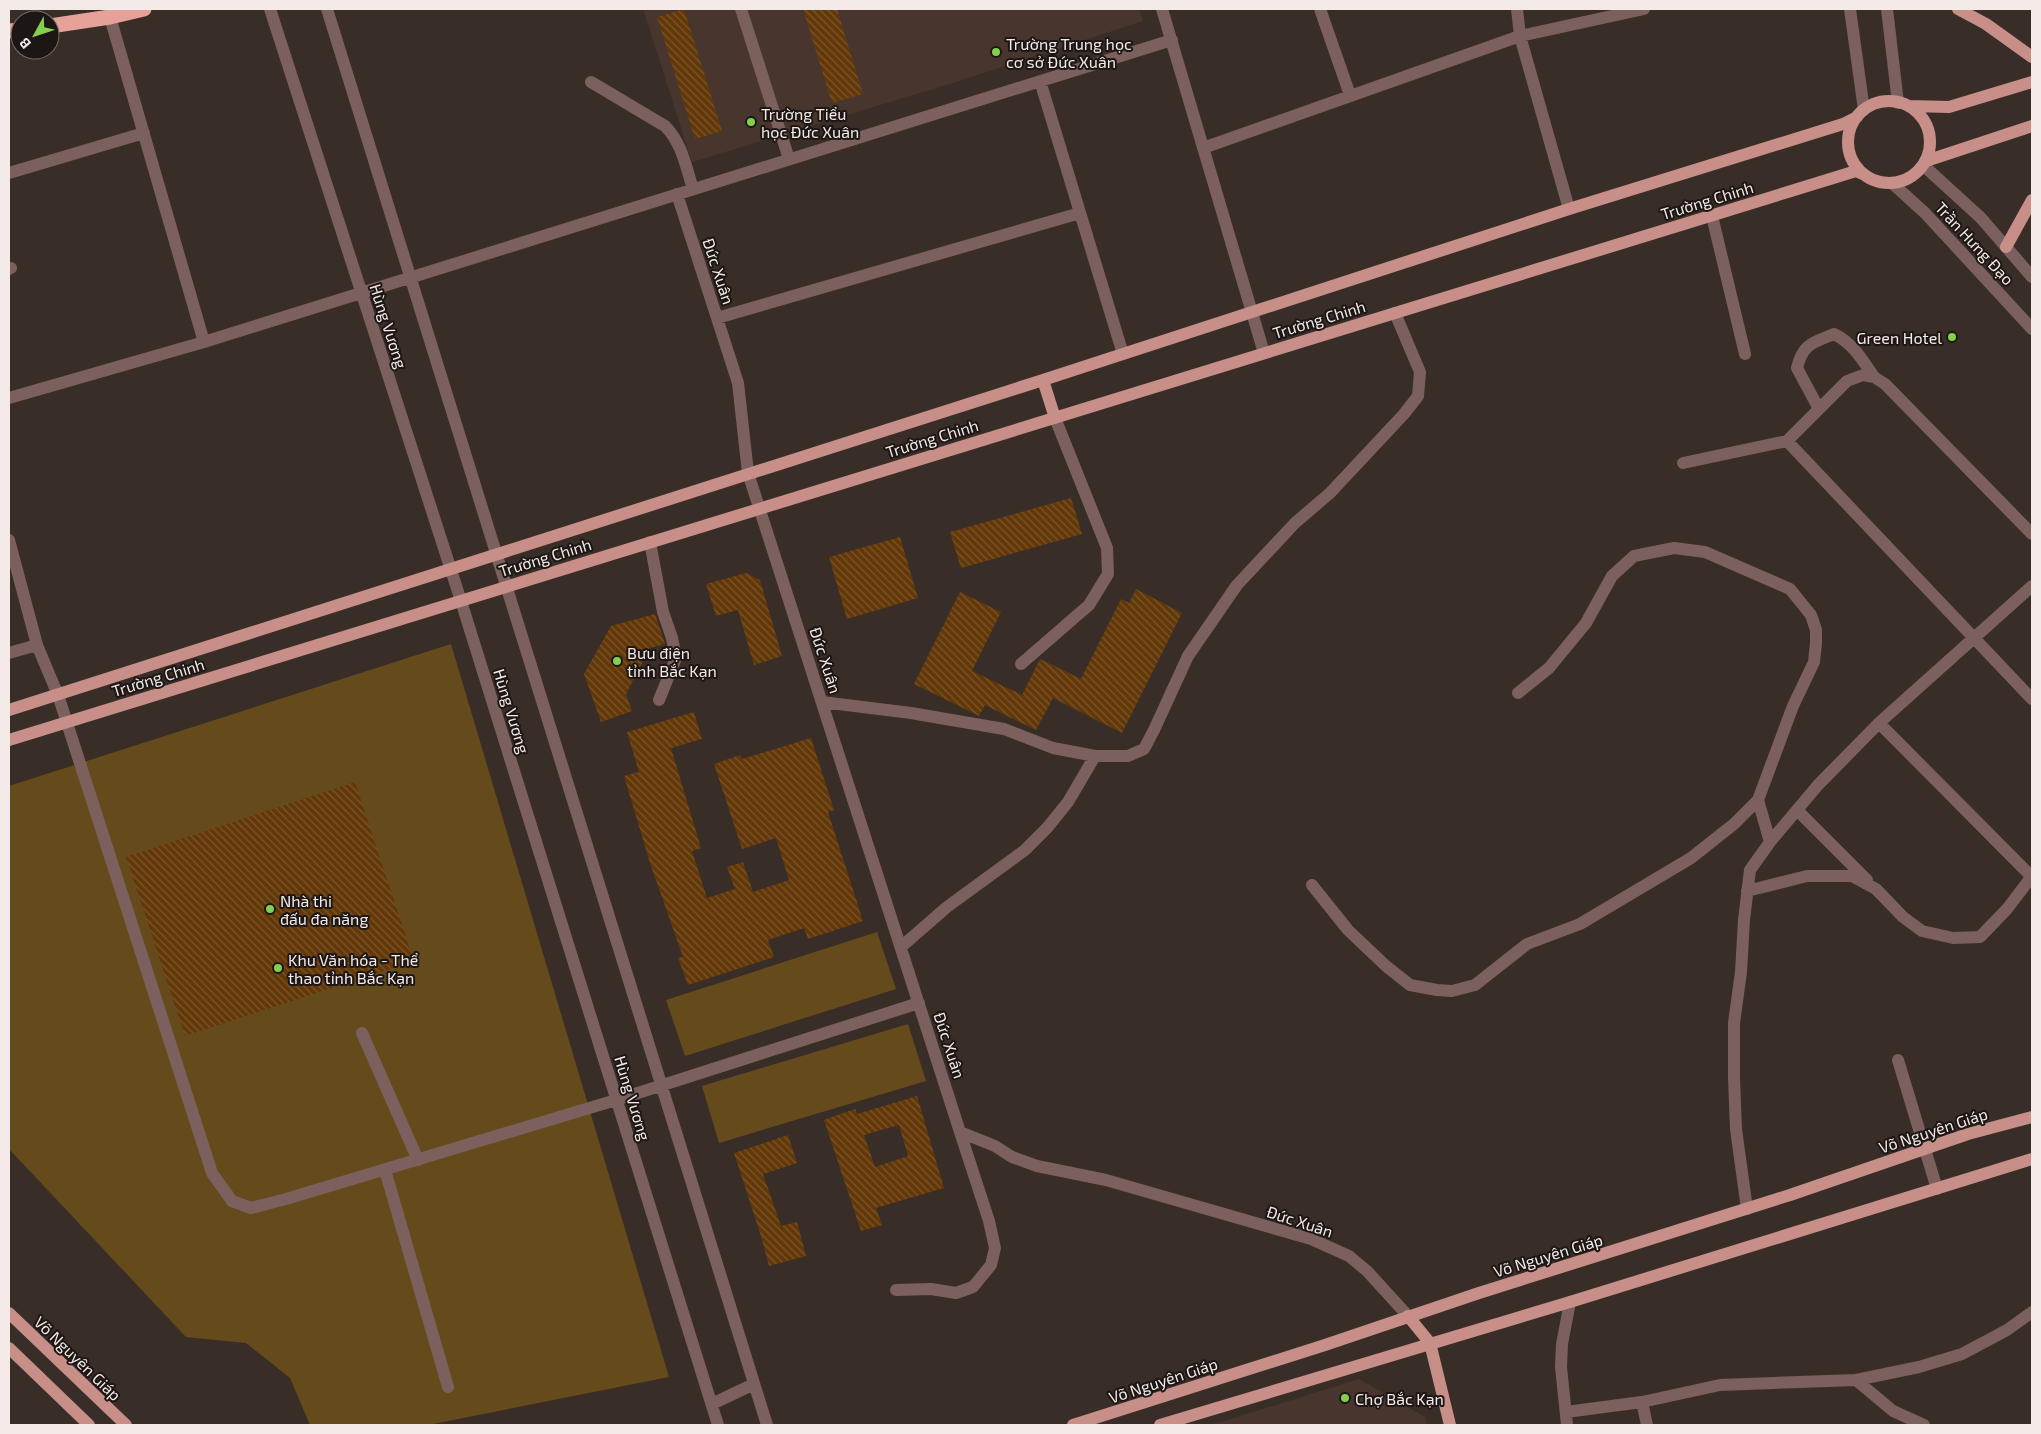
<svg xmlns="http://www.w3.org/2000/svg" width="2041" height="1434" viewBox="0 0 2041 1434" font-family="'Exo 2',sans-serif">
  <style>
    .built { fill: #48352d }
    .green { fill: #654b1b }
    .building { fill: url(#building-back-hatch); fill-rule: evenodd }
    .lines { fill: none; stroke-linecap: round; stroke-linejoin: round }
    .minor { stroke: #7c605d; stroke-width: 12 }
    .major { stroke: #c88e88; stroke-width: 12 }
    .highway { stroke: #e6a199; stroke-width: 15 }
    .poi-dot { fill: #84cf4d; stroke: #1c1614; stroke-width: 2 }
    .labels { text-anchor: middle; dominant-baseline: central; stroke-width: 4; stroke-linejoin: round; paint-order: stroke }
    .poi-label { font-size: 16px; fill: #f4ebe8; stroke: #1c1614; text-anchor: start }
    .street-label { font-size: 16px; fill: #f4ebe8; stroke: #1c1614 }
  </style>
  <defs>
    <pattern id="building-back-hatch" width="6" height="6" patternUnits="userSpaceOnUse" patternTransform="scale(1.25)"><rect width="6" height="6" fill="#633808"/><path d="M-1 5l2 2M0 0l6 6M5-1l2 2" fill="none" stroke="#7a552c"/></pattern>
  </defs>
  <rect width="100%" height="100%" fill="#392d27"/>
  <path class="built" d="M 643,9 L 1139,9 L 1143,21 L 953,83 L 692,162 Z
    M 1359,1379 L 1425,1417 L 1427,1425 L 1211,1425 Z"/>
  <path class="green" d="M 451,644 L 669,1377 L 428,1425 L 310,1425 L 290,1378 L 246,1343 L 186,1337 L 9,1149 L 9,786 Z
    M 877,932 L 896,989 L 685,1056 L 666,1000 Z
    M 908,1024 L 926,1081 L 719,1143 L 702,1086 Z"/>
  <path class="building" d="M 684,9 L 722,131 L 695,139 L 657,17 Z
    M 803,9 L 837,9 L 863,94 L 832,103 Z
    M 1071,498 L 1082,534 L 961,568 L 950,532 Z
    M 900,537 L 918,598 L 847,619 L 829,557 Z
    M 746,573 L 760,580 L 782,656 L 754,665 L 738,610 L 716,616 L 706,584 Z
    M 1136,589 L 1182,613 L 1122,733 L 1053,698 L 1036,730 L 985,705 L 979,716 L 914,684 L 960,592 L 1001,612 L 972,671 L 1022,695 L 1040,659 L 1081,679 L 1121,599 L 1129,603 Z
    M 655,614 L 665,644 L 650,648 L 626,694 L 632,711 L 601,722 L 584,674 L 611,626 Z
    M 694,712 L 702,739 L 671,748 L 701,848 L 692,851 L 707,898 L 735,889 L 727,867 L 743,862 L 753,892 L 789,880 L 776,838 L 742,849 L 714,764 L 740,755 L 742,759 L 811,738 L 834,810 L 828,812 L 863,921 L 808,939 L 804,928 L 768,940 L 774,957 L 688,985 L 678,958 L 683,957 L 650,863 L 624,776 L 639,772 L 627,732 Z
    M 355,782 L 414,961 L 185,1036 L 126,857 Z
    M 917,1096 L 944,1188 L 876,1208 L 882,1225 L 861,1231 L 824,1120 L 855,1109 L 857,1114 ZM 899,1125 L 908,1156 L 875,1167 L 864,1135 Z
    M 788,1135 L 797,1163 L 763,1174 L 781,1226 L 797,1222 L 806,1256 L 769,1266 L 761,1236 L 734,1153 Z"/>
  <g class="lines">
    <path class="minor" d="M 270,9 L 461,601 L 718,1425
      M 327,9 L 767,1425
      M 741,9 L 789,159
      M 1162,9 L 1264,353
      M 1320,9 L 1350,95
      M 1517,9 L 1520,36 L 1569,209
      M 1850,9 L 1864,110
      M 1887,9 L 1898,103
      M 110,17 L 204,342
      M 1040,81 L 1123,354
      M 591,82 L 665,126 C 682,143 686,167 693,189
      M 1203,148 L 1520,36 L 1644,9
      M 1923,165 L 1981,218 L 2032,277
      M 9,173 L 144,133
      M 1892,183 L 1925,213 L 2032,329
      M 677,194 L 738,383 L 748,473 L 960,1132 L 995,1146 L 1012,1157 L 1037,1166 L 1106,1180 L 1311,1239 L 1349,1256 L 1367,1271 L 1408,1316
      M 1712,216 L 1745,354
      M 9,269 L 11,268
      M 717,318 L 1080,213
      M 9,398 L 204,342 L 1172,40
      M 1819,409 L 1797,368 C 1803,343 1813,343 1834,334 C 1853,343 1863,361 1874,377
      M 1787,441 L 2032,699
      M 1683,463 L 1787,441 L 1847,381 L 1863,375 L 1874,377 L 1885,384 L 2032,534
      M 9,540 L 37,645 L 58,695 L 212,1173 L 232,1201 L 251,1208 L 286,1199 L 616,1100 L 919,1003
      M 650,542 L 663,612 L 672,638 L 676,658 L 659,700
      M 9,653 L 37,645
      M 1021,664 L 1089,605 L 1108,574 L 1107,548 L 1055,418
      M 1518,693 L 1549,668 L 1586,623 L 1612,576 L 1634,556 L 1674,548 L 1705,552 L 1790,589 L 1811,615 L 1816,630 L 1816,643 L 1814,662 L 1793,706 L 1758,800 L 1770,842
      M 822,702 L 911,713 L 1004,729 L 1053,748 L 1095,756 L 1128,756 L 1144,749 L 1154,730 L 1188,656 L 1237,585 L 1295,523 L 1330,493 L 1404,414 L 1418,396 L 1420,372 L 1395,313
      M 1879,723 L 2032,877
      M 1797,810 L 1867,880
      M 1312,885 L 1348,930 L 1386,966 L 1410,985 L 1437,990 L 1452,991 L 1475,985 L 1527,944 L 1580,924 L 1691,858 L 1734,824 L 1758,800
      M 1747,891 L 1807,876 L 1852,876 L 1876,889 L 1903,917 L 1922,931 L 1953,938 L 1980,937 L 2007,909 L 2032,876
      M 901,947 L 947,907 L 1025,850 L 1047,828 L 1068,802 L 1095,756
      M 362,1033 L 418,1160
      M 1898,1060 L 1937,1189
      M 385,1170 L 448,1387
      M 1747,1209 L 1736,1129 L 1734,1078 L 1734,1023 L 1741,972 L 1744,920 L 1750,870 L 1770,842 L 1818,785 L 1879,723 L 2032,586
      M 896,1290 L 931,1289 L 956,1293 L 973,1287 L 991,1265 L 995,1248 L 989,1221 L 960,1132
      M 1856,1380 L 1893,1411 L 1924,1425
      M 1642,1402 L 1647,1425
      M 712,1404 L 754,1384
      M 1566,1412 L 1642,1402 L 1720,1385 L 1856,1380 L 1919,1367 L 1962,1354 L 2007,1330 L 2032,1312
      M 1567,1425 L 1561,1367 L 1562,1344 L 1570,1302"/>
    <path class="major" d="M 1958,9 L 1986,24 L 2032,57
      M1848 142a41 41 0 1 1 82 0a41 41 0 1 1-82 0Z
      M 1909,106 L 1949,107 L 2032,82
      M 1926,161 L 2032,126
      M 2006,247 L 2032,200
      M 1043,380 L 1055,418
      M 9,710 L 1043,380 L 1569,209 L 1843,124 L 1857,117
      M 9,740 L 1856,171 L 1865,175
      M 9,1313 L 126,1425
      M 1408,1316 L 1430,1343 L 1450,1425
      M 9,1348 L 89,1425
      M 1073,1425 L 1325,1345 L 1479,1293 L 1790,1195 L 1968,1134 L 2032,1117
      M 1160,1425 L 1570,1302 L 2032,1159"/>
    <path class="highway" d="M 50,26 L 110,17 L 144,9
      M 9,31 L 20,30"/>
  </g>
  <g class="poi-dot">
    <circle cx="996" cy="52" r="5"/>
    <circle cx="751" cy="122" r="5"/>
    <circle cx="1952" cy="337" r="5"/>
    <circle cx="617" cy="661" r="5"/>
    <circle cx="270" cy="909" r="5"/>
    <circle cx="278" cy="968" r="5"/>
    <circle cx="1345" cy="1398" r="5"/>
  </g>
  <g class="labels">
    <g class="poi-label">
      <text x="1006" y="43">Trường Trung học<tspan x="1006" dy="18">cơ sở Đức Xuân</tspan></text>
      <text x="761" y="113">Trường Tiểu<tspan x="761" dy="18">học Đức Xuân</tspan></text>
      <text x="1942" y="337" text-anchor="end">Green Hotel</text>
      <text x="627" y="652">Bưu điện<tspan x="627" dy="18">tỉnh Bắc Kạn</tspan></text>
      <text x="280" y="900">Nhà thi<tspan x="280" dy="18">đấu đa năng</tspan></text>
      <text x="288" y="959">Khu Văn hóa - Thể<tspan x="288" dy="18">thao tỉnh Bắc Kạn</tspan></text>
      <text x="1355" y="1398">Chợ Bắc Kạn</text>
    </g>
    <g class="street-label">
      <text transform="translate(1707 200) rotate(-17)">Trường Chinh</text>
      <text transform="translate(1975 243) rotate(47)">Trần Hưng Đạo</text>
      <text transform="translate(719 271) rotate(72)">Đức Xuân</text>
      <text transform="translate(1319 319) rotate(-17)">Trường Chinh</text>
      <text transform="translate(389 326) rotate(72)">Hùng Vương</text>
      <text transform="translate(932 438) rotate(-17)">Trường Chinh</text>
      <text transform="translate(545 557) rotate(-17)">Trường Chinh</text>
      <text transform="translate(826 660) rotate(72)">Đức Xuân</text>
      <text transform="translate(158 677) rotate(-17)">Trường Chinh</text>
      <text transform="translate(512 711) rotate(73)">Hùng Vương</text>
      <text transform="translate(950 1045) rotate(72)">Đức Xuân</text>
      <text transform="translate(633 1098) rotate(73)">Hùng Vương</text>
      <text transform="translate(1933 1130) rotate(-18)">Võ Nguyên Giáp</text>
      <text transform="translate(1300 1221) rotate(18)">Đức Xuân</text>
      <text transform="translate(1548 1255) rotate(-17)">Võ Nguyên Giáp</text>
      <text transform="translate(78 1358) rotate(44)">Võ Nguyên Giáp</text>
      <text transform="translate(1163 1380) rotate(-18)">Võ Nguyên Giáp</text>
    </g>
  </g>
  <rect width="2041" height="1434" fill="none" stroke="#f4ebe8" stroke-width="20"/>
  <g transform="translate(35 35) rotate(230)"><circle r="24" fill="#1c1614" stroke="#726b69"/>
  <path d="M0-4L9 19L0 12L-9 19Z" fill="#84cf4d"/>
  <text y="-8" font-size="14" font-weight="bold" text-anchor="middle" fill="#f4ebe8">B</text>
  </g>
</svg>
